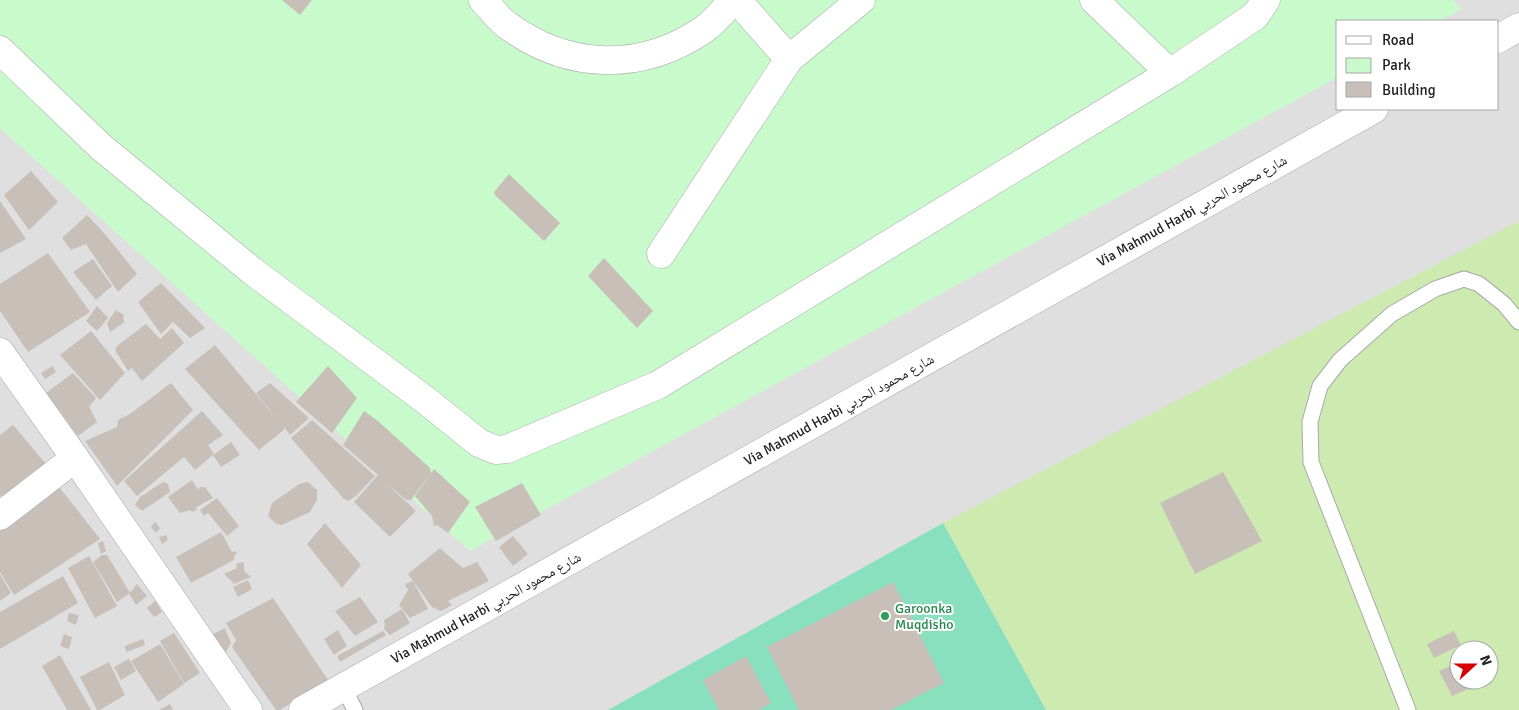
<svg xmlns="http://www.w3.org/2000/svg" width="1519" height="710" viewBox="0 0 1519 710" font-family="Signika,'Noto Naskh Arabic',sans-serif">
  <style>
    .residential { fill: #e0dfdf; fill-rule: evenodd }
    .grass { fill: #cdebb0; fill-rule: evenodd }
    .park { fill: #c8facc }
    .pitch { fill: #88e0be }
    .building { fill: #c7bfb8 }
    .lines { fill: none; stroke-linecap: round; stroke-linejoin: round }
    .service-casing { stroke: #a9a9a9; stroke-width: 17 }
    .minor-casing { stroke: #a9a9a9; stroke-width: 29 }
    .tertiary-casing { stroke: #a9a9a9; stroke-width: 29 }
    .service { stroke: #fff; stroke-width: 15 }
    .minor { stroke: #fff; stroke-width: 28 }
    .tertiary { stroke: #fff; stroke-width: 28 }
    .leisure-dot { fill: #2e9e5b; stroke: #fff; stroke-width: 2 }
    .labels { text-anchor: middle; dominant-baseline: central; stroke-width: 4; stroke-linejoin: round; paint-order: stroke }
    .street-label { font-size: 14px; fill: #222; stroke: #fff }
    .leisure-label { font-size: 14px; fill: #27864d; stroke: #fff; text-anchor: start }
  </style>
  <rect width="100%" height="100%" fill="#f2efe9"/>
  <path class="residential" d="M 0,0 L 1519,0 L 1519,710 L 0,710 ZM 1338,21 L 1498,21 L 1498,109 L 1338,109 ZM 1459,650 L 1489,650 L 1489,680 L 1459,680 Z"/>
  <path class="grass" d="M 1519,221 L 1519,710 L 1046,710 L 943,523 ZM 1459,650 L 1489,650 L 1489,680 L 1459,680 Z"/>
  <path class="park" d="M 0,0 L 1453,0 L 1462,9 L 1439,21 L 1338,21 L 1338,77 L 470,551 L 0,128 Z"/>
  <path class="pitch" d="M 943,523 L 1046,710 L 608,710 Z"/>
  <path class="building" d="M 282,0 L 312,0 L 300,15 Z
    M 31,171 L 58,202 L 29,230 L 4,195 Z
    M 509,174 L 560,223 L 544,241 L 495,195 L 494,192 Z
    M 0,201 L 26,239 L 0,253 Z
    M 87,215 L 105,234 L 137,274 L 118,292 L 86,244 L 71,250 L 62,238 Z
    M 48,253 L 90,312 L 28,352 L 0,311 L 0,284 Z
    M 604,258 L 653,311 L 637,328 L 588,276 Z
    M 93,259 L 112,286 L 96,300 L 73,272 Z
    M 161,283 L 205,328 L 190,338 L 173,322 L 161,334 L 138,302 Z
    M 97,306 L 108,318 L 97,331 L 86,321 Z
    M 116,310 L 124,315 L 123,319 L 125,322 L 110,332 L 107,323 Z
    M 146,324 L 160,339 L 172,328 L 184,343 L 142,381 L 132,368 L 128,371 L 115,350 L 117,346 Z
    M 91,331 L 125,373 L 100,400 L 60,355 Z
    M 215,345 L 281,424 L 256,393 L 270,383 L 309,418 L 290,435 L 284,427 L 284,430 L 259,450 L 185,369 Z
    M 52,366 L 56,372 L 45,379 L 41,373 Z
    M 328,366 L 357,398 L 332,433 L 296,402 Z
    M 73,373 L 96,398 L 89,407 L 97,422 L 78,436 L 46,393 Z
    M 171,383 L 193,410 L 117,486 L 85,441 L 117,427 L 118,420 L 130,414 Z
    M 202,411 L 223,435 L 208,445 L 214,454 L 195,470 L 184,457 L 137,496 L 124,481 Z
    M 364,411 L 379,422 L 430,468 L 431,473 L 411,500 L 406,500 L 384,481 L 416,511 L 390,537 L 354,502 L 378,475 L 343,445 Z
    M 312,420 L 375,476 L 356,496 L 348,501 L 344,499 L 291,438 Z
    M 13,425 L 51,470 L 6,502 L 0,495 L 0,435 Z
    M 231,442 L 240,455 L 221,467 L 213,455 Z
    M 434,469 L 470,502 L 448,533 L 437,525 L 434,526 L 432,516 L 415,496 Z
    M 1223,472 L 1262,541 L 1195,574 L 1160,503 Z
    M 192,480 L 198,490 L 200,487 L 205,487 L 213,498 L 198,506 L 196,507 L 197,509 L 193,512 L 190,510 L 180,513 L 168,497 Z
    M 163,482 L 168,484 L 170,492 L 142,511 L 135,505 L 140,497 Z
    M 308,482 L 317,490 L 317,500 L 310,512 L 282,525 L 276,524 L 268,516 L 272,503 L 299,484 Z
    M 56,483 L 100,539 L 14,595 L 0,572 L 0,526 Z
    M 522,483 L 541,515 L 496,541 L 475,507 Z
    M 217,498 L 239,526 L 227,536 L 208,513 L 204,516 L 200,510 Z
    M 155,522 L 160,528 L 156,533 L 151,527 Z
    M 325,523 L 361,565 L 342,588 L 307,544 Z
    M 221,532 L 232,552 L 236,551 L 237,553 L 234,557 L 234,560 L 191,583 L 176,557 Z
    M 166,535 L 168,540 L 162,544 L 159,537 Z
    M 513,536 L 528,554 L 513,566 L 499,547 Z
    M 103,541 L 106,551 L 101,554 L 98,543 Z
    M 440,548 L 463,568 L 477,562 L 489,581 L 448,601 L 452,605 L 441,611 L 432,607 L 408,574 Z
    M 102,555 L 107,555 L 130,593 L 117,602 L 93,562 Z
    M 89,556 L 117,606 L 95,618 L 68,568 Z
    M 242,562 L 244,563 L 244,571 L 251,577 L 233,584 L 233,582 L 229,579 L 224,574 L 237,568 L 236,564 Z
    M 0,574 L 11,593 L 0,601 Z
    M 63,576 L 78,603 L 0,649 L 0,612 Z
    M 248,580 L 252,589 L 238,597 L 233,587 Z
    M 413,581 L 428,609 L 410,618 L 399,605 L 408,590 L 405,584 Z
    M 893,582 L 944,683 L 891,710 L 799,710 L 767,647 Z
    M 137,584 L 147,596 L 136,605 L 129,594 Z
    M 360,597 L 378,622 L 355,636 L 335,611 Z
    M 273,598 L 328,680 L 280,710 L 276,710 L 232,647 L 236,640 L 226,623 Z
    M 155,601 L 162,612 L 154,617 L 147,608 Z
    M 402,609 L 410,623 L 390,635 L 384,629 L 385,624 L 384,620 Z
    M 69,613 L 79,615 L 76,625 L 67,621 Z
    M 225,628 L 231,643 L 226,652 L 219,654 L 211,635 Z
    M 338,630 L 347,646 L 334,655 L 324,639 Z
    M 383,631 L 386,635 L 340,662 L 337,656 Z
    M 1454,631 L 1461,645 L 1434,658 L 1427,644 Z
    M 174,633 L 200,673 L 184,683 L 160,641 Z
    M 64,634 L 72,637 L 69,649 L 60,646 Z
    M 143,639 L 145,645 L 126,652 L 125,646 Z
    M 160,644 L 184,684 L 158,702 L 131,661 Z
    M 60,655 L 91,710 L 67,710 L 42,666 Z
    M 746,656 L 771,703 L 759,710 L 719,710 L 703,680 Z
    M 129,659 L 136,671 L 121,680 L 114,667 Z
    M 109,662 L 125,695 L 100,710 L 97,710 L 80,677 Z
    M 1459,662 L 1459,680 L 1478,680 L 1480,684 L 1452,696 L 1439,671 Z
    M 170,704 L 173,710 L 159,710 Z"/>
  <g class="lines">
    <g class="service-casing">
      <path id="service" d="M 344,688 L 355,710
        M 1408,710 L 1311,462 L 1310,422 L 1320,386 L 1340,360 L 1392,314 L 1435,289 L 1464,279 L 1479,284 L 1504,304 L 1519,322"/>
    </g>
    <g class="minor-casing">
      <path id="minor" d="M 483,0 C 491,8 498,19 507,25 C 568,70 641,72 703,30 C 715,22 724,10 733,0
        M 737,0 L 789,59
        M 1094,0 L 1170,73
        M 0,50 L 101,147 L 251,270 L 428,402 L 479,443 L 496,450 L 507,449 L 658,385 L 1170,73 L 1255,16 L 1266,0
        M 661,254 L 789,59 L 861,0
        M 0,352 L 75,458 L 248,710
        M 0,516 L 75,458"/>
    </g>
    <g class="tertiary-casing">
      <path id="tertiary" d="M 1498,39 L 1519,27
        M 303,710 L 1374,109"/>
    </g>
    <use href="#service" class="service"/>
    <use href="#minor" class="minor"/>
    <use href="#tertiary" class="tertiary"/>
  </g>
  <circle class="leisure-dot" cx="885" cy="616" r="5"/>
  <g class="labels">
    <g class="street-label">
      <text transform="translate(1192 211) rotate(-29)">Via Mahmud Harbi شارع محمود الحربي</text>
      <text transform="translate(839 410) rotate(-29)">Via Mahmud Harbi شارع محمود الحربي</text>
      <text transform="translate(486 608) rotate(-29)">Via Mahmud Harbi شارع محمود الحربي</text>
    </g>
    <g class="leisure-label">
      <text x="895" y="608">Garoonka<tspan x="895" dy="16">Muqdisho</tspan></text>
    </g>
  </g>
  <rect x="1336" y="20" width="162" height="90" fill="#ffffff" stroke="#a7a7a7"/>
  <rect x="1346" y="36" width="25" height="8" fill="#ffffff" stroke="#a7a7a7"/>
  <text x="1382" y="45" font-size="15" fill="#222222">Road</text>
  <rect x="1346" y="58" width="25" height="15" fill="#c8facc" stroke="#a7a7a7"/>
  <text x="1382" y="70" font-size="15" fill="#222222">Park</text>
  <rect x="1346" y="82" width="25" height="15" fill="#c7bfb8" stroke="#a7a7a7"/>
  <text x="1382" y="95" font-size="15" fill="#222222">Building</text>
  <g transform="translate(1474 665) rotate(69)"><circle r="24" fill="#ffffff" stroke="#a7a7a7"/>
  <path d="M0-4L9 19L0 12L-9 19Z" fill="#d40000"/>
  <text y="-8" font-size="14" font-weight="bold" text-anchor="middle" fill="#222222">N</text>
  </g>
</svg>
